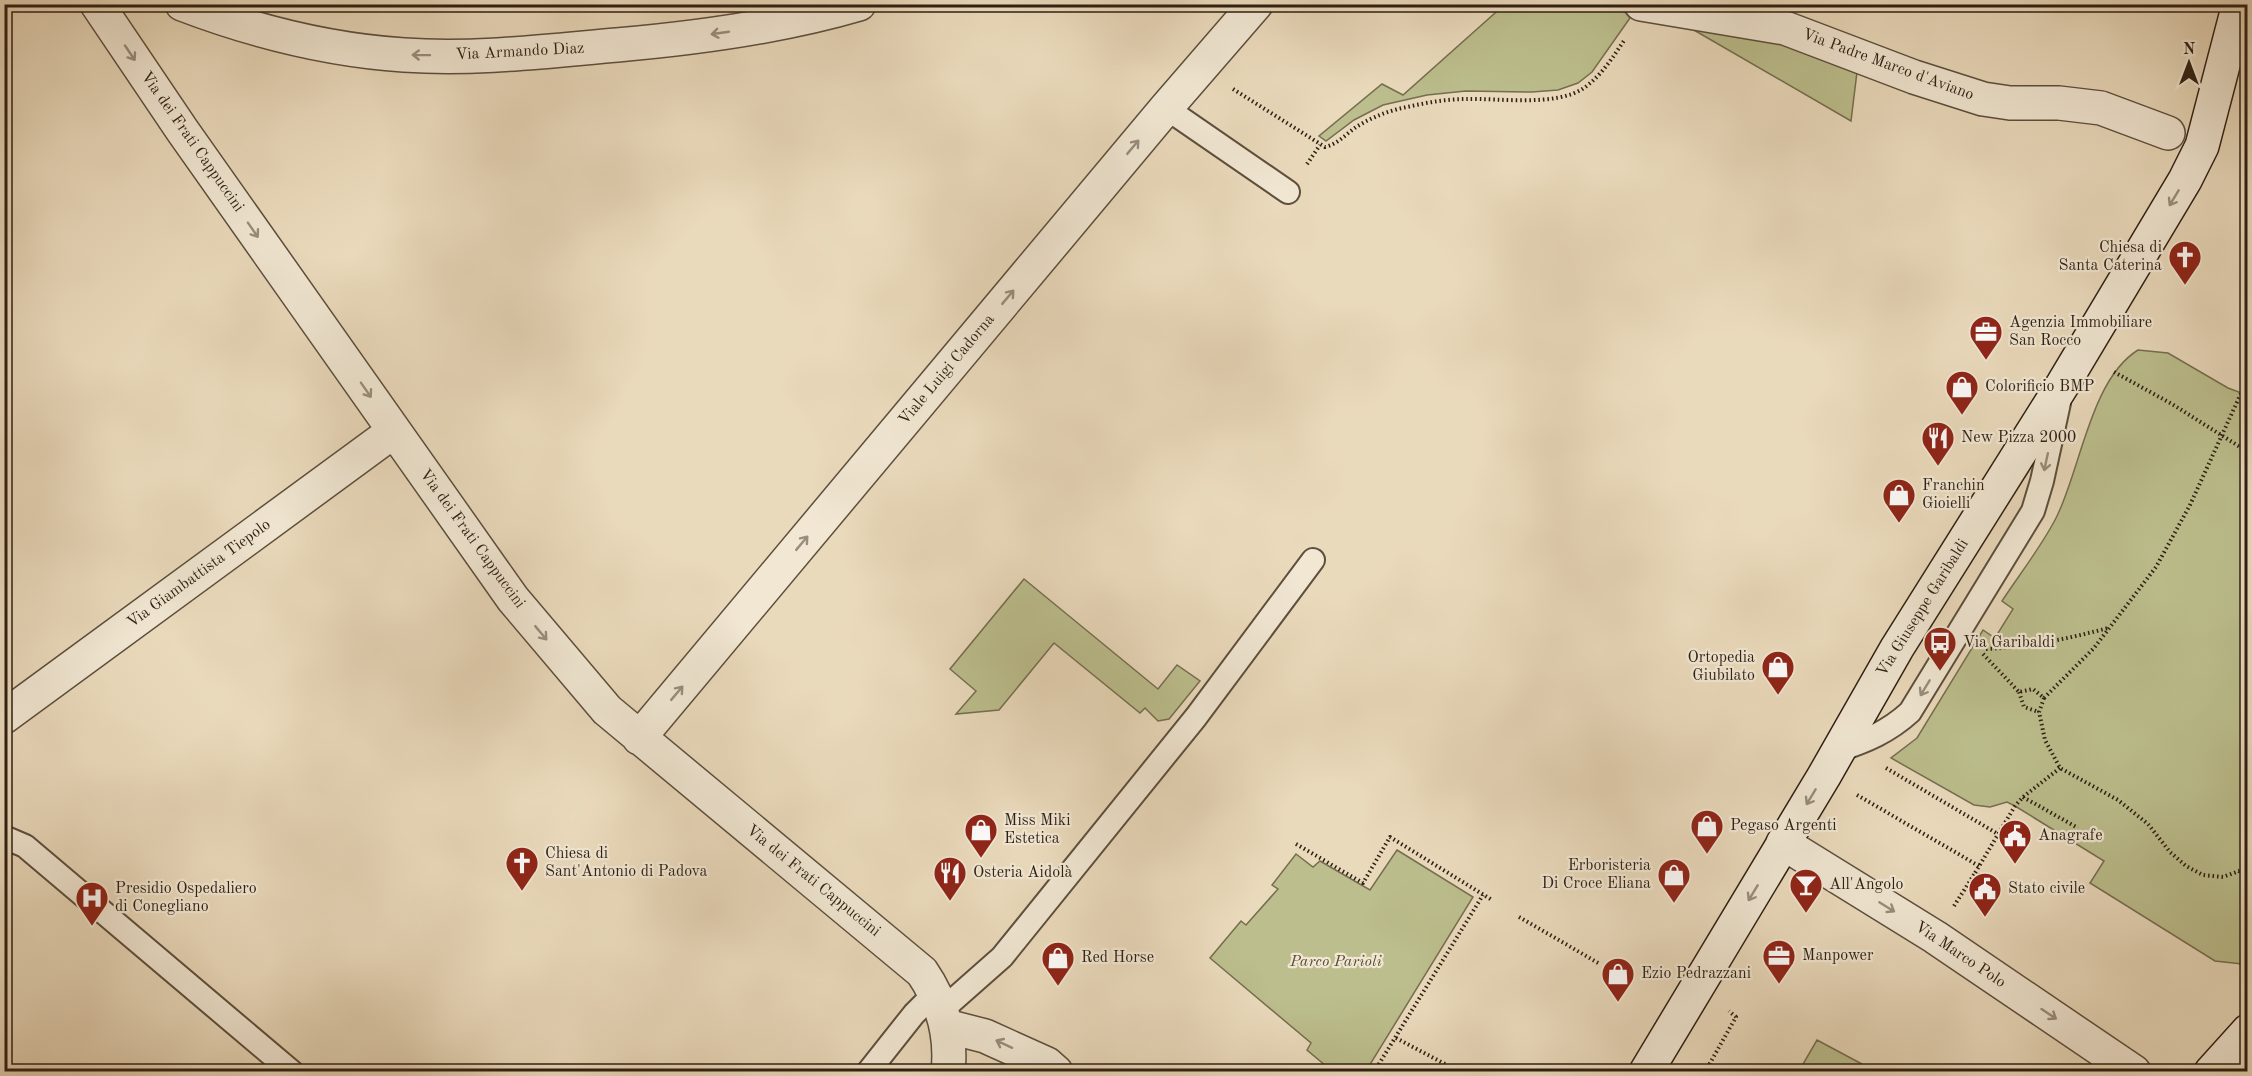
<svg xmlns="http://www.w3.org/2000/svg" width="2252" height="1076" viewBox="0 0 2252 1076" font-family="'Old Standard TT',serif">
  <style>
    .green { fill: #bcbe8d; stroke: #756e50; stroke-width: 1.5 }
    .lines { fill: none; stroke-linecap: round; stroke-linejoin: round }
    .lane-casing { stroke: #5d4e3d; stroke-width: 26 }
    .street-casing { stroke: #5d4e3d; stroke-width: 36 }
    .secondary-casing { stroke: #2e1f13; stroke-width: 36 }
    .path { stroke: #2e1f13; stroke-width: 4; stroke-dasharray: 1.5 3; stroke-linecap: butt }
    .lane { stroke: #f1e7d3; stroke-width: 22 }
    .street { stroke: #f1e7d3; stroke-width: 33 }
    .secondary { stroke: #f1e7d3; stroke-width: 33 }
    .oneway { stroke: #998d7d }
    .labels { text-anchor: middle; dominant-baseline: central; stroke-width: 4.5; stroke-linejoin: round; paint-order: stroke }
    .street-label { font-size: 16px; fill: #2e1f13; stroke: #f1e7d3 }
    .poi-label { font-size: 16px; fill: #2e1f13; stroke: #f1e7d3; text-anchor: start }
    .park-label { font-size: 16px; font-style: italic; fill: #594f38; stroke: #f1e7d3 }
  </style>
  <rect width="100%" height="100%" fill="#eadabc"/>
  <filter id="stains"><feTurbulence type="fractalNoise" baseFrequency=".00333" numOctaves="4"/><feColorMatrix values="0 0 0 0 .2 0 0 0 0 .09 0 0 0 0 .02 0 0 0 .5 -.17"/></filter>
  <radialGradient id="worn" r=".72"><stop offset=".6" stop-color="#630" stop-opacity="0"/><stop offset="1" stop-color="#630" stop-opacity=".3"/></radialGradient>
  <path class="green" d="M 1504,5 L 1607,5 L 1625,12 L 1630,18 L 1592,72 L 1578,83 L 1558,90 L 1532,92 L 1466,91 L 1427,95 L 1383,105 L 1354,120 L 1326,141 L 1319,136 L 1382,84 L 1403,95 Z
    M 1680,22 L 1766,35 L 1857,72 L 1851,121 Z
    M 2138,350 L 2168,353 L 2228,388 L 2247,395 L 2248,957 L 2242,964 L 2215,961 L 2090,883 L 2104,861 L 2015,806 L 2007,802 L 1990,807 L 1974,805 L 1891,758 L 1917,738 L 1983,630 L 1995,638 L 2013,609 L 2002,601 C 2019,575 2044,543 2057,516 C 2081,467 2091,379 2138,350 Z
    M 1024,579 L 1158,689 L 1177,665 L 1200,681 L 1169,719 L 1158,721 L 1145,708 L 1140,713 L 1054,643 L 999,710 L 956,714 L 976,691 L 950,669 Z
    M 1397,850 L 1473,897 L 1366,1071 L 1332,1071 L 1307,1050 L 1311,1043 L 1210,958 L 1241,921 L 1246,925 L 1278,889 L 1272,885 L 1296,854 L 1313,867 L 1320,861 L 1370,890 Z
    M 1817,1040 L 1875,1071 L 1799,1071 Z"/>
  <g class="lines">
    <g class="lane-casing">
      <path id="lane" d="M 1166,108 L 1288,192
        M 1839,750 C 1866,741 1888,732 1910,712 L 2033,511 L 2042,481 L 2059,403
        M 4,837 L 25,846 L 292,1072
        M 942,1010 L 1002,957 L 1196,717 L 1313,560
        M 868,1072 L 914,1014 L 935,993"/>
    </g>
    <g class="street-casing">
      <path id="street" d="M 97,4 L 182,130 L 513,599 L 607,710 L 922,972 C 942,1001 952,1036 948,1072
        M 182,4 C 253,31 328,50 404,55 C 475,60 547,51 617,45 C 698,38 781,27 859,4
        M 1641,4 L 1785,28 L 1914,77 L 1983,99 L 2010,103 L 2059,103 L 2101,108 L 2168,133
        M 4,717 L 394,431
        M 639,738 L 1166,108 L 1256,4
        M 1783,843 L 1935,937 L 2134,1072
        M 946,1026 L 985,1036 L 1047,1064 L 1056,1072"/>
    </g>
    <g class="secondary-casing">
      <path id="secondary" d="M 1646,1072 L 1824,776 L 1897,648 L 2063,384 L 2185,180 L 2202,146 L 2239,4
        M 2211,1072 L 2248,1031"/>
    </g>
    <path class="path" d="M 1233,89 L 1325,147 C 1338,144 1346,134 1356,127 C 1369,119 1383,113 1398,109 C 1420,104 1443,99 1466,99 C 1499,98 1556,107 1584,88 C 1602,75 1613,57 1625,39
      M 1307,164 L 1320,145
      M 2114,372 L 2172,404 L 2248,452
      M 1986,649 C 2028,647 2067,639 2108,628
      M 1983,654 L 2019,692 L 2033,689 L 2044,698 L 2039,712 L 2045,740 L 2060,768 L 2118,800 L 2148,824 L 2170,852 L 2186,866 L 2203,875 L 2223,877 L 2239,871 L 2248,864
      M 2019,692 L 2024,707 L 2039,712
      M 2044,698 L 2094,648 L 2156,567 L 2190,505 L 2248,378
      M 1886,768 L 1998,834
      M 1857,795 L 1979,866
      M 2023,797 L 2078,828
      M 1296,844 L 1363,883 L 1390,837 L 1492,900
      M 2239,871 L 2248,884
      M 1982,878 L 1975,873 L 2015,806 L 2023,797 L 2060,768
      M 1954,906 L 1975,873
      M 1519,917 L 1600,964
      M 1396,1038 L 1460,1072
      M 1374,1072 L 1483,895
      M 1705,1072 L 1736,1017 L 1729,1011"/>
    <use href="#lane" class="lane"/>
    <use href="#street" class="street"/>
    <use href="#secondary" class="secondary"/>
  </g>
  <defs><path id="oneway-shaft" d="M-6 0H5M1.5-3L5.5 0L1.5 3" fill="none" stroke-width="1.6" stroke-linecap="round" stroke-linejoin="round" transform="scale(1.5)"/></defs>
  <g class="oneway">
    <use href="#oneway-shaft" transform="translate(720 33) rotate(172)"/>
    <use href="#oneway-shaft" transform="translate(130 53) rotate(56)"/>
    <use href="#oneway-shaft" transform="translate(421 55) rotate(-179)"/>
    <use href="#oneway-shaft" transform="translate(1133 147) rotate(-50)"/>
    <use href="#oneway-shaft" transform="translate(2174 198) rotate(121)"/>
    <use href="#oneway-shaft" transform="translate(253 230) rotate(55)"/>
    <use href="#oneway-shaft" transform="translate(1008 297) rotate(-50)"/>
    <use href="#oneway-shaft" transform="translate(366 390) rotate(55)"/>
    <use href="#oneway-shaft" transform="translate(2046 462) rotate(102)"/>
    <use href="#oneway-shaft" transform="translate(802 543) rotate(-50)"/>
    <use href="#oneway-shaft" transform="translate(541 633) rotate(50)"/>
    <use href="#oneway-shaft" transform="translate(1925 688) rotate(121)"/>
    <use href="#oneway-shaft" transform="translate(677 693) rotate(-50)"/>
    <use href="#oneway-shaft" transform="translate(1811 797) rotate(121)"/>
    <use href="#oneway-shaft" transform="translate(1753 893) rotate(121)"/>
    <use href="#oneway-shaft" transform="translate(1887 907) rotate(32)"/>
    <use href="#oneway-shaft" transform="translate(2049 1014) rotate(34)"/>
    <use href="#oneway-shaft" transform="translate(1004 1044) rotate(-155)"/>
  </g>
  <defs>
    <g id="church-pin" transform="scale(1.725)"><path d="M0 17L-7.5 6A9.5 9.5 0 1 1 7.5 6Z" fill="#8f2418" stroke="#f1e7d3"/><path d="M-1.2-6h2.4v3.5h3.3v2.4h-3.3V6h-2.4V-.1h-3.3v-2.4h3.3Z" fill="#fff"/></g>
    <g id="office-pin" transform="scale(1.725)"><path d="M0 17L-7.5 6A9.5 9.5 0 1 1 7.5 6Z" fill="#8f2418" stroke="#f1e7d3"/><path d="M-6-3h4V-5.5h4V-3h4V5H-6ZM-1-4.5V-3h2v-1.5ZM-6 0V1H6V0Z" fill="#fff"/></g>
    <g id="shop-pin" transform="scale(1.725)"><path d="M0 17L-7.5 6A9.5 9.5 0 1 1 7.5 6Z" fill="#8f2418" stroke="#f1e7d3"/><path d="M-5-2.5h2.3a2.7 3.5 0 0 1 5.4 0H5L5.5 6h-11ZM-1.5-2.5h3a1.5 2.3 0 0 0-3 0Z" fill="#fff"/></g>
    <g id="restaurant-pin" transform="scale(1.725)"><path d="M0 17L-7.5 6A9.5 9.5 0 1 1 7.5 6Z" fill="#8f2418" stroke="#f1e7d3"/><path d="M-5-6h1v4h1v-4h1v4h1v-4h1v5L-1.5 .5V6h-2V.5L-5-1ZM5-6V6H3V1.5H1.5Q1.5-4 5-6Z" fill="#fff"/></g>
    <g id="bus-pin" transform="scale(1.725)"><path d="M0 17L-7.5 6A9.5 9.5 0 1 1 7.5 6Z" fill="#8f2418" stroke="#f1e7d3"/><path d="M-5-6H5V4H4V6H2V4H-2V6H-4V4H-5ZM-3.5-4V0h7V-4ZM-3.5 1.2v1.5H-2V1.2ZM2 1.2v1.5H3.5V1.2Z" fill="#fff"/></g>
    <g id="civic-pin" transform="scale(1.725)"><path d="M0 17L-7.5 6A9.5 9.5 0 1 1 7.5 6Z" fill="#8f2418" stroke="#f1e7d3"/><path d="M-.6-6.5H3V-4.5H.6V-3L4-1V1h2V6H-6V1h2V-1L-.6-3ZM-1.2 2.5V6h2.4V2.5Z" fill="#fff"/></g>
    <g id="bar-pin" transform="scale(1.725)"><path d="M0 17L-7.5 6A9.5 9.5 0 1 1 7.5 6Z" fill="#8f2418" stroke="#f1e7d3"/><path d="M-6-5H6L.8 .8V4.5H3.5V6h-7V4.5H-.8V.8Z" fill="#fff"/></g>
    <g id="hospital-pin" transform="scale(1.725)"><path d="M0 17L-7.5 6A9.5 9.5 0 1 1 7.5 6Z" fill="#8f2418" stroke="#f1e7d3"/><path d="M-5-5h3v3.5h4V-5h3V5h-3V1.5h-4V5h-3Z" fill="#fff"/></g>
  </defs>
  <g fill-rule="evenodd">
    <use href="#church-pin" x="2185" y="257"/>
    <use href="#office-pin" x="1986" y="332"/>
    <use href="#shop-pin" x="1962" y="387"/>
    <use href="#restaurant-pin" x="1938" y="438"/>
    <use href="#shop-pin" x="1899" y="495"/>
    <use href="#bus-pin" x="1940" y="643"/>
    <use href="#shop-pin" x="1778" y="667"/>
    <use href="#shop-pin" x="1707" y="826"/>
    <use href="#shop-pin" x="981" y="830"/>
    <use href="#civic-pin" x="2015" y="836"/>
    <use href="#church-pin" x="522" y="863"/>
    <use href="#restaurant-pin" x="950" y="873"/>
    <use href="#shop-pin" x="1674" y="875"/>
    <use href="#bar-pin" x="1806" y="885"/>
    <use href="#civic-pin" x="1985" y="889"/>
    <use href="#hospital-pin" x="92" y="898"/>
    <use href="#office-pin" x="1779" y="956"/>
    <use href="#shop-pin" x="1058" y="958"/>
    <use href="#shop-pin" x="1618" y="974"/>
  </g>
  <g class="labels">
    <g class="street-label">
      <text transform="translate(520 52) rotate(-3)">Via Armando Diaz</text>
      <text transform="translate(1888 65) rotate(20)">Via Padre Marco d'Aviano</text>
      <text transform="translate(192 142) rotate(55)">Via dei Frati Cappuccini</text>
      <text transform="translate(947 370) rotate(-50)">Viale Luigi Cadorna</text>
      <text transform="translate(472 539) rotate(54)">Via dei Frati Cappuccini</text>
      <text transform="translate(199 574) rotate(-36)">Via Giambattista Tiepolo</text>
      <text transform="translate(1923 608) rotate(-58)">Via Giuseppe Garibaldi</text>
      <text transform="translate(813 881) rotate(39)">Via dei Frati Cappuccini</text>
      <text transform="translate(1960 955) rotate(34)">Via Marco Polo</text>
    </g>
    <g class="poi-label">
      <text x="2162" y="248" text-anchor="end">Chiesa di<tspan x="2162" dy="18">Santa Caterina</tspan></text>
      <text x="2009" y="323">Agenzia Immobiliare<tspan x="2009" dy="18">San Rocco</tspan></text>
      <text x="1985" y="387">Colorificio BMP</text>
      <text x="1961" y="438">New Pizza 2000</text>
      <text x="1922" y="486">Franchin<tspan x="1922" dy="18">Gioielli</tspan></text>
      <text x="1963" y="643">Via Garibaldi</text>
      <text x="1755" y="658" text-anchor="end">Ortopedia<tspan x="1755" dy="18">Giubilato</tspan></text>
      <text x="1004" y="821">Miss Miki<tspan x="1004" dy="18">Estetica</tspan></text>
      <text x="1730" y="826">Pegaso Argenti</text>
      <text x="2038" y="836">Anagrafe</text>
      <text x="545" y="854">Chiesa di<tspan x="545" dy="18">Sant'Antonio di Padova</tspan></text>
      <text x="1651" y="866" text-anchor="end">Erboristeria<tspan x="1651" dy="18">Di Croce Eliana</tspan></text>
      <text x="973" y="873">Osteria Aidolà</text>
      <text x="1829" y="885">All'Angolo</text>
      <text x="115" y="889">Presidio Ospedaliero<tspan x="115" dy="18">di Conegliano</tspan></text>
      <text x="2008" y="889">Stato civile</text>
      <text x="1802" y="956">Manpower</text>
      <text x="1081" y="958">Red Horse</text>
      <text x="1641" y="974">Ezio Pedrazzani</text>
    </g>
    <g class="park-label">
      <text x="1336" y="962">Parco Parioli</text>
    </g>
  </g>
  <rect width="2252" height="1076" fill="none" stroke="#eadabc" stroke-width="24"/>
  <rect x="6" y="6" width="2240" height="1064" fill="none" stroke="#2e1f13" stroke-width="3"/>
  <rect x="12" y="12" width="2228" height="1052" fill="none" stroke="#2e1f13" stroke-width="1.5"/>
  <g transform="translate(2189 63)" stroke="#f1e7d3" stroke-width="4.5" paint-order="stroke">
  <path d="M0-4.5L10 22L0 15L-10 22Z" fill="#2e1f13"/>
  <text y="-9" font-size="16" font-weight="bold" text-anchor="middle" fill="#2e1f13">N</text>
  </g>
  <rect width="100%" height="100%" filter="url(#stains)"/>
  <rect width="100%" height="100%" fill="url(#worn)"/>
</svg>
